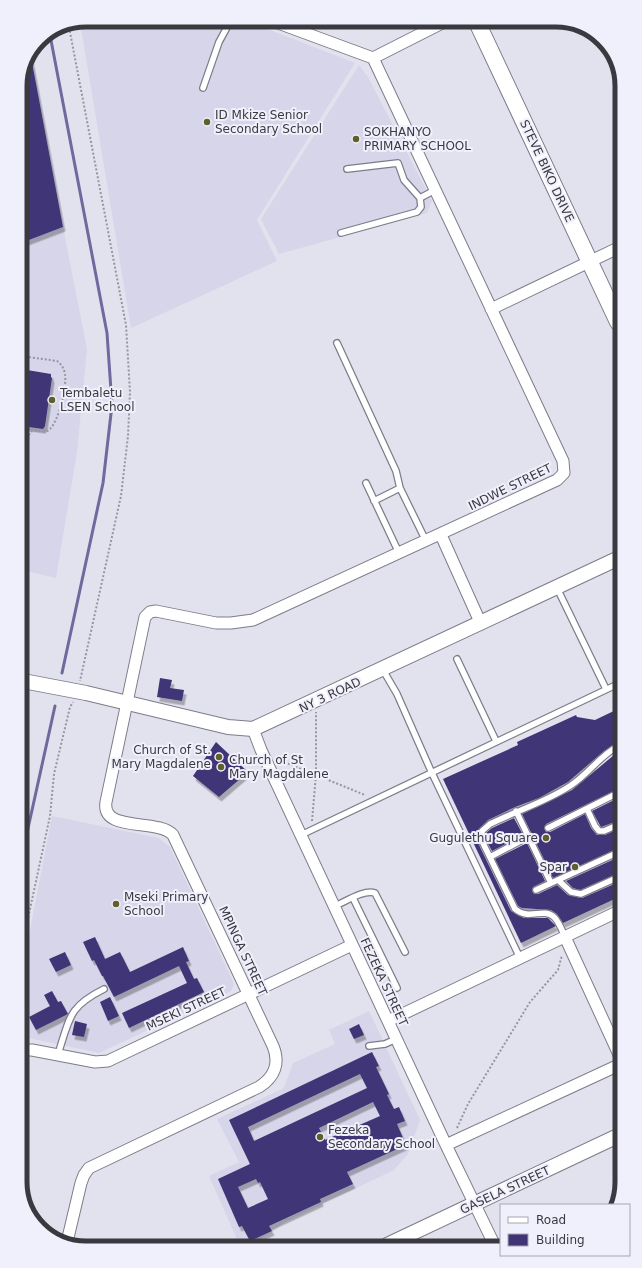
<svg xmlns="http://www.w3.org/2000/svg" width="642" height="1268" viewBox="0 0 642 1268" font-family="'DejaVu Sans',sans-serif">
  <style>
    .built { fill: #d6d5e9 }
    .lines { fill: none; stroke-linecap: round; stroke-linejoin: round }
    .stream { stroke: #70699e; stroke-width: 3 }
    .building { fill: #403476; fill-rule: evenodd; filter: url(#shadow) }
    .service-casing { stroke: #7d7c88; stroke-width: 8 }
    .minor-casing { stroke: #7d7c88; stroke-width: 13 }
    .tertiary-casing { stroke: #7d7c88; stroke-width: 16 }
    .secondary-casing { stroke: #7d7c88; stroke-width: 18 }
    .path { stroke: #96959f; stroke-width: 2; stroke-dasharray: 2 2; stroke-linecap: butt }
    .service { stroke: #fff; stroke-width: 5.5 }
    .minor { stroke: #fff; stroke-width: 11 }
    .tertiary { stroke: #fff; stroke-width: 14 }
    .secondary { stroke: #fff; stroke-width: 16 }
    .poi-dot { fill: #5f5f2c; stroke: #f0effc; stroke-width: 1.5 }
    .labels { text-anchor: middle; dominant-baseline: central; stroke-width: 4; stroke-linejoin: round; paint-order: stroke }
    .poi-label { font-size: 12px; fill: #3a393f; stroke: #f0effc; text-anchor: start }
    .street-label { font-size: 12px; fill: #3a393f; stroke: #f0effc }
    .rim { fill: none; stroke: #3a393f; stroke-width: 5 }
  </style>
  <defs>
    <filter id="shadow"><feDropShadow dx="2.5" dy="4.5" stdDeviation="0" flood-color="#0004"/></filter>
  </defs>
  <rect width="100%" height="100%" fill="#e2e2ef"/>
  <path class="built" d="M 86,20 L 244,20 L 355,63 L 257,220 L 277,261 L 131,328 L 80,22 Z
    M 359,65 L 368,77 L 432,201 L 427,213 L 279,254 L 261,219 Z
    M 63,227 L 87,349 L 77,452 L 56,578 L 22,570 L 21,243 Z
    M 52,816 L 159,838 L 170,847 L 234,984 L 231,991 L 99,1053 L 24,1037 L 24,961 Z
    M 369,1011 L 420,1120 L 408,1154 L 394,1170 L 283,1223 L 273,1232 L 244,1246 L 240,1246 L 209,1176 L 239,1162 L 217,1119 L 284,1088 L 293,1063 L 335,1044 L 329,1030 Z"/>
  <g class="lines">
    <path class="stream" d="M 50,35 L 107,333 L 112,405 L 103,483 L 62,673
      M 23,851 L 55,706"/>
  </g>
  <path class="building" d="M 31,57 L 63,227 L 21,243 L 20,82 Z
    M 21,369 L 51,374 L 51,377 L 52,378 L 45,426 L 43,429 L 22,426 Z
    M 160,678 L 172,680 L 170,688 L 184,690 L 182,701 L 157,697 Z
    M 620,708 L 620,741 L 604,751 L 568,782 L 539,798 L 515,807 L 488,820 L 478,830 L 478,843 L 511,911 L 524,918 L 548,918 L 556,926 L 521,943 L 443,779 L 518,745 L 517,742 L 576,715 L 577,717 L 595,720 Z
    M 216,742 L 248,772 L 219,797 L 193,776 Z
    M 620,750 L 620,788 L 546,824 L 544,828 L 546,832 L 550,832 L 585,814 L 591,828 L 597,835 L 605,835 L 620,828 L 621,847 L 553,878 L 522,814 L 572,790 Z
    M 620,797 L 620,820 L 601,827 L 592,811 Z
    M 514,818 L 523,835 L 492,851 L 486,840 L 486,833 L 492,828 Z
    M 527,843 L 545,881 L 533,887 L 532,891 L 534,894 L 538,894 L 557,885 L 568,895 L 582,898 L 621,881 L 621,896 L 563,923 L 557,914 L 551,910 L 522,908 L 518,906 L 495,859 Z
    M 621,856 L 621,872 L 580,890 L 573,888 L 566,881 Z
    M 95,937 L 105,959 L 120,952 L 130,972 L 183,947 L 189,961 L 186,962 L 194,979 L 197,978 L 204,992 L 129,1028 L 122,1013 L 187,983 L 179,966 L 114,997 L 103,976 L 102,976 L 94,960 L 92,961 L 83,942 Z
    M 65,952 L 71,965 L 56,972 L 49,959 Z
    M 52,991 L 58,1002 L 61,1001 L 68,1014 L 36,1030 L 29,1017 L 50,1006 L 44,995 Z
    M 110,997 L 119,1016 L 108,1021 L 100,1002 Z
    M 75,1021 L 87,1024 L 84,1037 L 72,1035 Z
    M 359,1024 L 364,1035 L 354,1039 L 349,1029 Z
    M 372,1052 L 379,1066 L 376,1067 L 389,1094 L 387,1095 L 394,1109 L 399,1107 L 405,1121 L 397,1124 L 406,1145 L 347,1172 L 353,1184 L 320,1199 L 321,1202 L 269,1226 L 272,1231 L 250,1241 L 242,1226 L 239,1227 L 218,1179 L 250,1164 L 229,1120 ZM 360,1074 L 367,1088 L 254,1141 L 248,1127 ZM 373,1102 L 380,1116 L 325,1140 L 319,1128 ZM 256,1179 L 258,1183 L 260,1182 L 268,1199 L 248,1208 L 238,1187 Z"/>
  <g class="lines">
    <g class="service-casing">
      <path id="service" d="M 203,88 L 219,42 L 231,20
        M 347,169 L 398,163 L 404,180 L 420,198
        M 341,233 L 417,212 L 421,207 L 420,198 L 435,190
        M 337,343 L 396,471 L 400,488
        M 366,483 L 399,553
        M 374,501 L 400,488 L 426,541
        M 557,588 L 606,689
        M 457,659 L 496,741
        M 383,670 L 397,694 L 431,771 L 520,958
        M 587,809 L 595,826 L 599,831 L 604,831 L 620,824
        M 516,811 L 551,883
        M 548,828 L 620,792
        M 301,835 L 620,683
        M 490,857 L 528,837
        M 558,880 L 571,892 L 581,894 L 621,876
        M 536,890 L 621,851
        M 353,898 L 397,988
        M 335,906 C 345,902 364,889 375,893 L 405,952
        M 565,937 C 562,930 559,922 554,917 C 543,907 529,921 515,909 L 482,841 L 482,831 L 490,824 C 516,811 546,802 570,786 C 589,774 600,755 620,745
        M 369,1046 L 385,1044 L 396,1039
        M 58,1054 C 70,1018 68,1007 104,989"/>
    </g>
    <g class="minor-casing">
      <path id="minor" d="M 270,20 L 373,58 L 448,20
        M 303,32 L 307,20
        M 491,309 L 618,248
        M 441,535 L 481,624
        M 253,729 L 261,750 L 446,1145 L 494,1244
        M 565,937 L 621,1059
        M 388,1021 L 621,910
        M 24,1050 L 32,1050 L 95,1062 L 108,1061 L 352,945
        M 446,1145 L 621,1064
        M 67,1242 L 81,1183 L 84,1175 L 89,1168 L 259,1087 C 275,1077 280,1063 273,1046 L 173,835 C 158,818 101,833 106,802 L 145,617 L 150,612 L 156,611 L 216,623 L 231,623 L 253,620 L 557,480 L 564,473 L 563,461 L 373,58"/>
    </g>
    <g class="tertiary-casing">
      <path id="tertiary" d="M 23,681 L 86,693 L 228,727 L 253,729 L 619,558
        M 387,1245 L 622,1134"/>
    </g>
    <g class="secondary-casing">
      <path id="secondary" d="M 476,20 L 618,322"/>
    </g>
    <path class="path" d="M 69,27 L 126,325 L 130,392 L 128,436 L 121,496 L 80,681
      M 21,356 L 57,361 C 61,364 64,368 65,374 C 67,386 59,420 50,429 C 46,434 38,430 32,431 L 29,435 L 22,477
      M 277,759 L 365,795
      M 312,821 L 316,774 L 316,712
      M 24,937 L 50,816 L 54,774 L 70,707 L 73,702
      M 457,1128 L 468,1104 L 530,1002 L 558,970 L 562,955"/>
    <use href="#service" class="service"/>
    <use href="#minor" class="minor"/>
    <use href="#tertiary" class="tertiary"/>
    <use href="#secondary" class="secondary"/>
  </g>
  <g class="poi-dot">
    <circle cx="207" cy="122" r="4"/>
    <circle cx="356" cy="139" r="4"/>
    <circle cx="52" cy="400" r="4"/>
    <circle cx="219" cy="757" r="4"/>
    <circle cx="221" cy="767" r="4"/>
    <circle cx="546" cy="838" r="4"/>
    <circle cx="575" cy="867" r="4"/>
    <circle cx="116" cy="904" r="4"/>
    <circle cx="320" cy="1137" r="4"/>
  </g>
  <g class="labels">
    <g class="poi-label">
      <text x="215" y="115">ID Mkize Senior<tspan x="215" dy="14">Secondary School</tspan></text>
      <text x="364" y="132">SOKHANYO<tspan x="364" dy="14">PRIMARY SCHOOL</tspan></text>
      <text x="60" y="393">Tembaletu<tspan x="60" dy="14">LSEN School</tspan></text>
      <text x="211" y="750" text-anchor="end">Church of St.<tspan x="211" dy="14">Mary Magdalene</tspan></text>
      <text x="229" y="760">Church of St<tspan x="229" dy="14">Mary Magdalene</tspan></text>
      <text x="538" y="838" text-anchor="end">Gugulethu Square</text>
      <text x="567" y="867" text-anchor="end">Spar</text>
      <text x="124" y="897">Mseki Primary<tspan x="124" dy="14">School</tspan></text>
      <text x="328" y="1130">Fezeka<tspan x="328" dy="14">Secondary School</tspan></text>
    </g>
    <g class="street-label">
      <text transform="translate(547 171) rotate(65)">STEVE BIKO DRIVE</text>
      <text transform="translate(510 487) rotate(-26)">INDWE STREET</text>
      <text transform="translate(330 695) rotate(-25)">NY 3 ROAD</text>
      <text transform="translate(243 951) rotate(65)">MPINGA STREET</text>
      <text transform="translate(384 982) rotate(65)">FEZEKA STREET</text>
      <text transform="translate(186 1009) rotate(-25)">MSEKI STREET</text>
      <text transform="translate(505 1190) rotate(-25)">GASELA STREET</text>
    </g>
  </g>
  <path d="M0 0H642V1268H0ZM86 27H556A59 59 0 0 1 615 86V1182A59 59 0 0 1 556 1241H86A59 59 0 0 1 27 1182V86A59 59 0 0 1 86 27Z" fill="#f0effc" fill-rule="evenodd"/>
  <path class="rim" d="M86 27H556A59 59 0 0 1 615 86V1182A59 59 0 0 1 556 1241H86A59 59 0 0 1 27 1182V86A59 59 0 0 1 86 27Z"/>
  <rect x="500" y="1204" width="130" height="52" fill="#f0effc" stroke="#a7a6b0"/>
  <rect x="508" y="1217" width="20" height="6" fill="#ffffff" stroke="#a7a6b0"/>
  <text x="536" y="1224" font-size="12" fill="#3a393f">Road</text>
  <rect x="508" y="1234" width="20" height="12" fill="#403476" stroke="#a7a6b0"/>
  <text x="536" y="1244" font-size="12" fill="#3a393f">Building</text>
</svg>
